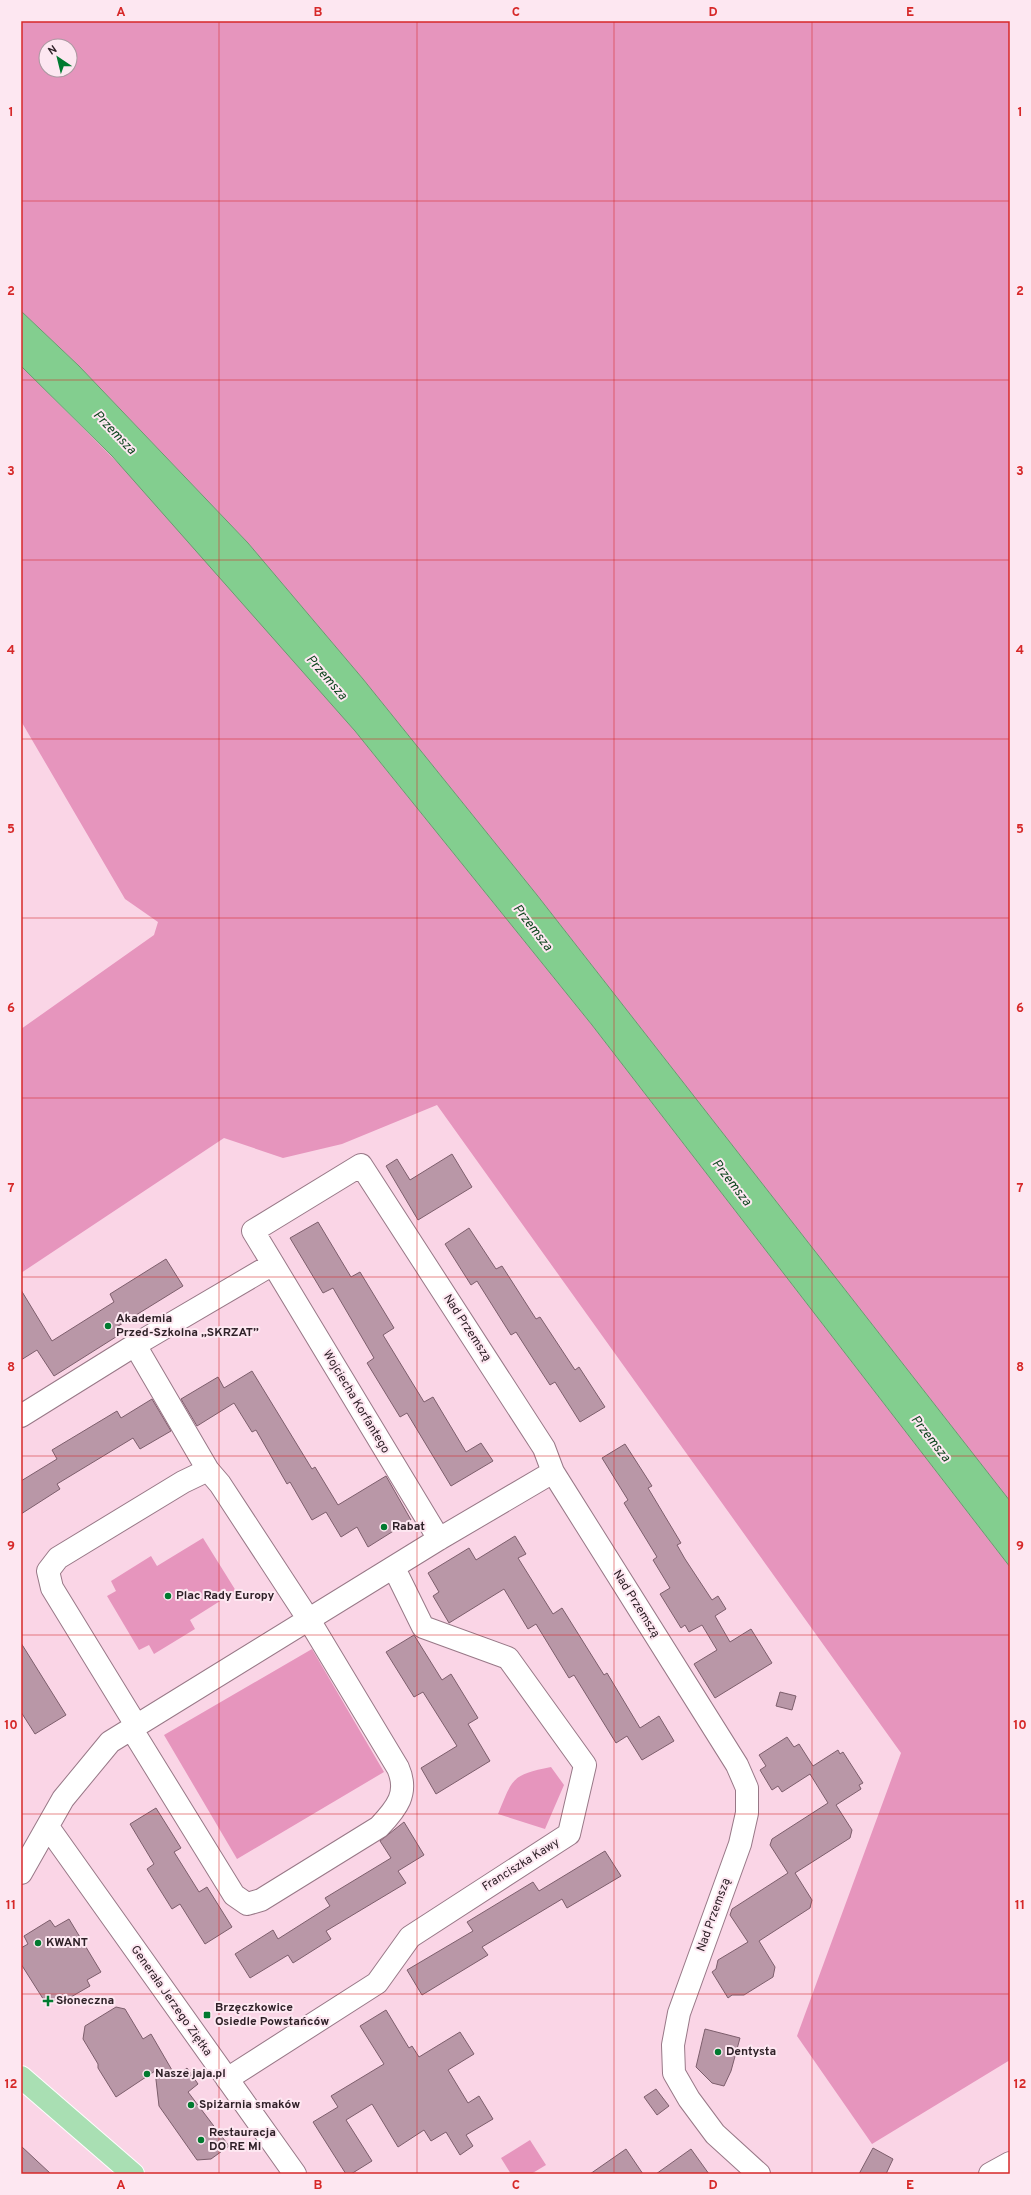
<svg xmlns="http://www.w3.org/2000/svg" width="1031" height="2195" viewBox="0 0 1031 2195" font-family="Overpass,sans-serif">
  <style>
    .green { fill: #e695bd; fill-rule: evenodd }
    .water { fill: #83ce8f; stroke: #6a9a70 }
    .building { fill: #b997a7; stroke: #7d5e6c }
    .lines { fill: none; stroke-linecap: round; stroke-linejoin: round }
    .minor-casing { stroke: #987887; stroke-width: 24 }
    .major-casing { stroke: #fff; stroke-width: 24 }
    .minor { stroke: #fff; stroke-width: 22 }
    .major { stroke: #a9dfb3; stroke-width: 22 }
    .grid { fill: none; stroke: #d62828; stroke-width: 1; stroke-opacity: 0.55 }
    .poi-dot { fill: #017a30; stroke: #fde7f1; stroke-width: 1.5 }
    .labels { text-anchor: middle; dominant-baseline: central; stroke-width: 4; stroke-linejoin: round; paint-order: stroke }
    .poi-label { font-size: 12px; font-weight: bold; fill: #2f2128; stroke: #fde7f1; text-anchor: start }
    .street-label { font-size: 12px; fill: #2f2128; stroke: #fde7f1 }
    .water-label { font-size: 13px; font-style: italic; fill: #0d451d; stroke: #fde7f1 }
    .neatline { fill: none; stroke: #d62828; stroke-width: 1.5 }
    .grid-label { font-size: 13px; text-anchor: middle; font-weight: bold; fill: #d62828 }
  </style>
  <rect width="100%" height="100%" fill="#fad5e6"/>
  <path class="green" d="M 21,21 L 1010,21 L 1010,1501 L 537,895 L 363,679 L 248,543 L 79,366 L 21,311 ZM 46,46 L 70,46 L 70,70 L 46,70 Z
    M 21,366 L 156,501 L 355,731 L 592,1025 L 1010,1567 L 1010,2060 L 872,2144 L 797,2036 L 901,1753 L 437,1105 L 342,1144 L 283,1158 L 224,1138 L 21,1273 L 21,1029 L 154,935 L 158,922 L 125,899 L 21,721 Z
    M 203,1538 L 236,1591 L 190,1620 L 195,1629 L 154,1654 L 149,1645 L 139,1650 L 107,1596 L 116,1591 L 111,1581 L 151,1556 L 157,1566 Z
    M 312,1649 L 384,1772 L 237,1859 L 164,1735 Z
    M 551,1767 L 564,1785 L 545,1829 L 498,1814 C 513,1778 511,1775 551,1767 Z
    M 530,2140 L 546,2165 L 531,2174 L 511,2174 L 501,2158 Z"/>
  <path class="water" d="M 21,311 L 79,366 L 248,543 L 363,679 L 537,895 L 1010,1501 L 1010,1567 L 592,1025 L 355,731 L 112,456 L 21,366 Z"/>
  <path class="building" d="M 452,1154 L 472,1187 L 418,1220 L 386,1166 L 397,1159 L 410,1180 Z
    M 318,1222 L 351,1277 L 360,1272 L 394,1328 L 383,1335 L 424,1402 L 433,1397 L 466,1452 L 481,1443 L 493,1461 L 451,1486 L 407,1413 L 400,1417 L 367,1363 L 374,1358 L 333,1288 L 323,1293 L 290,1238 Z
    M 469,1228 L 496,1269 L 502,1266 L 536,1319 L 540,1317 L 575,1370 L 579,1367 L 605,1407 L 580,1422 L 555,1382 L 550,1385 L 516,1332 L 511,1335 L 477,1281 L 471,1285 L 445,1244 Z
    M 166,1259 L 183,1286 L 115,1328 L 119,1335 L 54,1376 L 37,1350 L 21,1360 L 21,1290 L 52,1341 L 114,1302 L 110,1294 Z
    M 252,1371 L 312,1469 L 315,1467 L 338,1505 L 386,1476 L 411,1520 L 368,1547 L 357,1527 L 341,1537 L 326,1512 L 312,1520 L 290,1482 L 287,1484 L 256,1430 L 252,1432 L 234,1403 L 197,1426 L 181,1399 L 218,1377 L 224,1388 Z
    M 152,1399 L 171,1431 L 140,1449 L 133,1438 L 57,1484 L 60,1489 L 21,1514 L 21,1481 L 57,1459 L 52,1450 L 117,1411 L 121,1418 Z
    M 625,1444 L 652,1486 L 648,1488 L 681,1543 L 677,1545 L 685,1559 L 712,1600 L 718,1596 L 726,1609 L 715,1616 L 730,1642 L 751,1629 L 772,1663 L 715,1698 L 694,1664 L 717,1650 L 702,1625 L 689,1632 L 685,1625 L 681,1628 L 660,1594 L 670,1588 L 653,1560 L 657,1557 L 624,1503 L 628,1500 L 602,1458 Z
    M 515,1536 L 526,1554 L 518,1558 L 553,1614 L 562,1608 L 604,1675 L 607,1673 L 640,1728 L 659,1716 L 674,1741 L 642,1760 L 627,1736 L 616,1743 L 574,1675 L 569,1678 L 536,1624 L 528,1629 L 504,1589 L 449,1623 L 433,1596 L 439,1592 L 428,1573 L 469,1548 L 476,1560 Z
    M 414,1635 L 442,1680 L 451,1674 L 478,1718 L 468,1724 L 490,1761 L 436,1794 L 421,1768 L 457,1746 L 423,1692 L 414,1697 L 386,1652 Z
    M 21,1643 L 66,1715 L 35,1734 L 21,1712 Z
    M 780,1692 L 796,1696 L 792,1710 L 776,1706 Z
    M 787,1737 L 794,1747 L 799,1744 L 813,1766 L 838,1750 L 840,1754 L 843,1752 L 863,1783 L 859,1785 L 861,1789 L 836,1805 L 852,1830 L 850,1838 L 795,1873 L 812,1900 L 810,1908 L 759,1941 L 775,1967 L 773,1977 L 744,1995 L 732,1995 L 728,1998 L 712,1972 L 716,1969 L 718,1960 L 748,1942 L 730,1915 L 732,1909 L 788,1873 L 770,1845 L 772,1839 L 828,1803 L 810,1774 L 782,1792 L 778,1786 L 772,1790 L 760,1770 L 766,1766 L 759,1755 Z
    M 156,1808 L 181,1848 L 174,1852 L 199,1892 L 207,1887 L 232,1927 L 205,1944 L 180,1904 L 172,1909 L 147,1869 L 154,1864 L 130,1824 Z
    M 404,1822 L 424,1855 L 398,1871 L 406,1883 L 326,1931 L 331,1939 L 293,1963 L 288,1955 L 250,1978 L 235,1954 L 273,1930 L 278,1939 L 330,1906 L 325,1898 L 391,1858 L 380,1841 Z
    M 605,1851 L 621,1876 L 567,1908 L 562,1899 L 482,1947 L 488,1955 L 422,1995 L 407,1970 L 473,1931 L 467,1922 L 533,1882 L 539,1891 Z
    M 69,1919 L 101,1972 L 87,1980 L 90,1986 L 64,2001 L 61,1996 L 47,2005 L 21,1964 L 21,1948 L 28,1944 L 24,1936 L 50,1920 L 55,1927 Z
    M 116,2007 L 125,2009 L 143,2039 L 151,2034 L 176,2077 L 187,2068 L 198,2084 L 188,2092 L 229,2146 L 211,2159 L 197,2160 L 159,2106 L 155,2071 L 116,2097 L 98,2068 L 98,2064 L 83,2039 L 85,2026 Z
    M 386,2010 L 409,2048 L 412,2046 L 419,2057 L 460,2032 L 474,2054 L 448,2070 L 468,2103 L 479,2096 L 493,2119 L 466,2135 L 473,2146 L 460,2155 L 446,2132 L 431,2141 L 424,2130 L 398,2147 L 372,2104 L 346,2120 L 372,2161 L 351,2174 L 346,2174 L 313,2122 L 338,2107 L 331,2096 L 384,2064 L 360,2026 Z
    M 705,2029 L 740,2038 L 731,2071 L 724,2086 L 712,2083 L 696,2067 Z
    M 656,2089 L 669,2106 L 657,2115 L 644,2097 Z
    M 21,2146 L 51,2174 L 21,2174 Z
    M 873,2148 L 893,2159 L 886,2174 L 859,2174 Z
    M 626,2149 L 643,2174 L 590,2174 Z
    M 691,2149 L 709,2174 L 656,2174 Z"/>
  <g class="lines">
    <g class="minor-casing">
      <path id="minor" d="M 273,1264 L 253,1231 L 361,1165 L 544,1448 L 553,1472 L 737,1765 L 747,1788 L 747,1813 L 740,1844 L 679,2013 L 673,2045 L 674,2073 L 689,2099 L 715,2134 L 759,2174
        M 135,1345 L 273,1264 L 439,1539
        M 21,1416 L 135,1345 L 208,1470
        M 131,1728 L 234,1895 L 247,1904 L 261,1900 L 379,1827 C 397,1808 409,1793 398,1768 L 309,1620 L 220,1484 L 208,1470 L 183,1482 L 58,1558 L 48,1571 L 52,1588 L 136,1725
        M 48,1827 L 295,2174
        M 21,1873 L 63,1799 L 110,1742 L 439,1539 L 553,1472
        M 227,2079 L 377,1983 L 410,1937 L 569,1834 L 585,1765 L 508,1658 L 423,1627 L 394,1568
        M 990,2174 L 1010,2163"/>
    </g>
    <g class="major-casing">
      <path id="major" d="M 21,2077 L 133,2174"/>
    </g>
    <use href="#minor" class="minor"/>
    <use href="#major" class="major"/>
  </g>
  <path class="grid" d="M 219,21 L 219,2174M 417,21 L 417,2174M 614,21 L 614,2174M 812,21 L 812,2174M 21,201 L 1010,201M 21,380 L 1010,380M 21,560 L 1010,560M 21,739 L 1010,739M 21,918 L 1010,918M 21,1098 L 1010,1098M 21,1277 L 1010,1277M 21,1456 L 1010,1456M 21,1635 L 1010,1635M 21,1814 L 1010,1814M 21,1994 L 1010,1994"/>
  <g class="poi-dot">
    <circle cx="108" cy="1326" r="4"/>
    <circle cx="384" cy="1527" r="4"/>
    <circle cx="168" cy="1596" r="4"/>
    <circle cx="38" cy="1943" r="4"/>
    <path d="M46 1995h4v4h4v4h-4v4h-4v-4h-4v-4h4z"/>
    <rect x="203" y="2011" width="8" height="8" rx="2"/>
    <circle cx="718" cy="2052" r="4"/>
    <circle cx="147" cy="2074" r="4"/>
    <circle cx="191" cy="2105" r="4"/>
    <circle cx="201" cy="2140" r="4"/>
  </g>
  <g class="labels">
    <g class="poi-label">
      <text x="116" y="1319">Akademia<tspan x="116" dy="14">Przed-Szkolna „SKRZAT”</tspan></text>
      <text x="392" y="1527">Rabat</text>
      <text x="176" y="1596">Plac Rady Europy</text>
      <text x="46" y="1943">KWANT</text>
      <text x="56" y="2001">Słoneczna</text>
      <text x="215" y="2008">Brzęczkowice<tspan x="215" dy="14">Osiedle Powstańców</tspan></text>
      <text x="726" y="2052">Dentysta</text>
      <text x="155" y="2074">Nasze jaja.pl</text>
      <text x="199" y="2105">Spiżarnia smaków</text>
      <text x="209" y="2133">Restauracja<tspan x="209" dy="14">DO RE MI</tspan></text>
    </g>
    <g class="street-label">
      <text transform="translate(467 1328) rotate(57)">Nad Przemszą</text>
      <text transform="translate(356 1402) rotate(59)">Wojciecha Korfantego</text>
      <text transform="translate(636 1604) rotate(58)">Nad Przemszą</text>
      <text transform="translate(521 1865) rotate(-32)">Franciszka Kawy</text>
      <text transform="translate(714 1915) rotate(-70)">Nad Przemszą</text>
      <text transform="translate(171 2001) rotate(55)">Generała Jerzego Ziętka</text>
    </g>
    <g class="water-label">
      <text transform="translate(114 433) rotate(46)">Przemsza</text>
      <text transform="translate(326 678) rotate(49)">Przemsza</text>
      <text transform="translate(532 928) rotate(52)">Przemsza</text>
      <text transform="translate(731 1183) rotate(52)">Przemsza</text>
      <text transform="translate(930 1439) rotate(52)">Przemsza</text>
    </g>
  </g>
  <rect width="1031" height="2195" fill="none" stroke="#fde7f1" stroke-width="44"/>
  <g transform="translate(58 58) rotate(325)"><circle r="19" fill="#fde7f1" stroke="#ab98a1"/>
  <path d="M0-3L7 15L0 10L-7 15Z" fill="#017a30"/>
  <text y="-6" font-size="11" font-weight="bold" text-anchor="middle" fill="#2f2128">N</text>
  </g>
  <rect x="22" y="22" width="987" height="2151" class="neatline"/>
  <g class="grid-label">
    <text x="121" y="16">A</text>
    <text x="318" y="16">B</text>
    <text x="516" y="16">C</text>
    <text x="713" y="16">D</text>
    <text x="910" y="16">E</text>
    <text x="11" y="116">1</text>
    <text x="1020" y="116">1</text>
    <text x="11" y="295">2</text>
    <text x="1020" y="295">2</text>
    <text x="11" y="475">3</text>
    <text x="1020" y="475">3</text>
    <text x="11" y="654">4</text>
    <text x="1020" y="654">4</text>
    <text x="11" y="833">5</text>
    <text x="1020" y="833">5</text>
    <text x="11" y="1012">6</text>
    <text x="1020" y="1012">6</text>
    <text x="11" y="1192">7</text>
    <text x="1020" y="1192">7</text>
    <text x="11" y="1371">8</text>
    <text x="1020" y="1371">8</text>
    <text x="11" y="1550">9</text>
    <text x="1020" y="1550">9</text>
    <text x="11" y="1729">10</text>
    <text x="1020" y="1729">10</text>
    <text x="11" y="1909">11</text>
    <text x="1020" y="1909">11</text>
    <text x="11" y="2088">12</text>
    <text x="1020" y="2088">12</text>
    <text x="121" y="2189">A</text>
    <text x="318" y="2189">B</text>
    <text x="516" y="2189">C</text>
    <text x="713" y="2189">D</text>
    <text x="910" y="2189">E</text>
  </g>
</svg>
